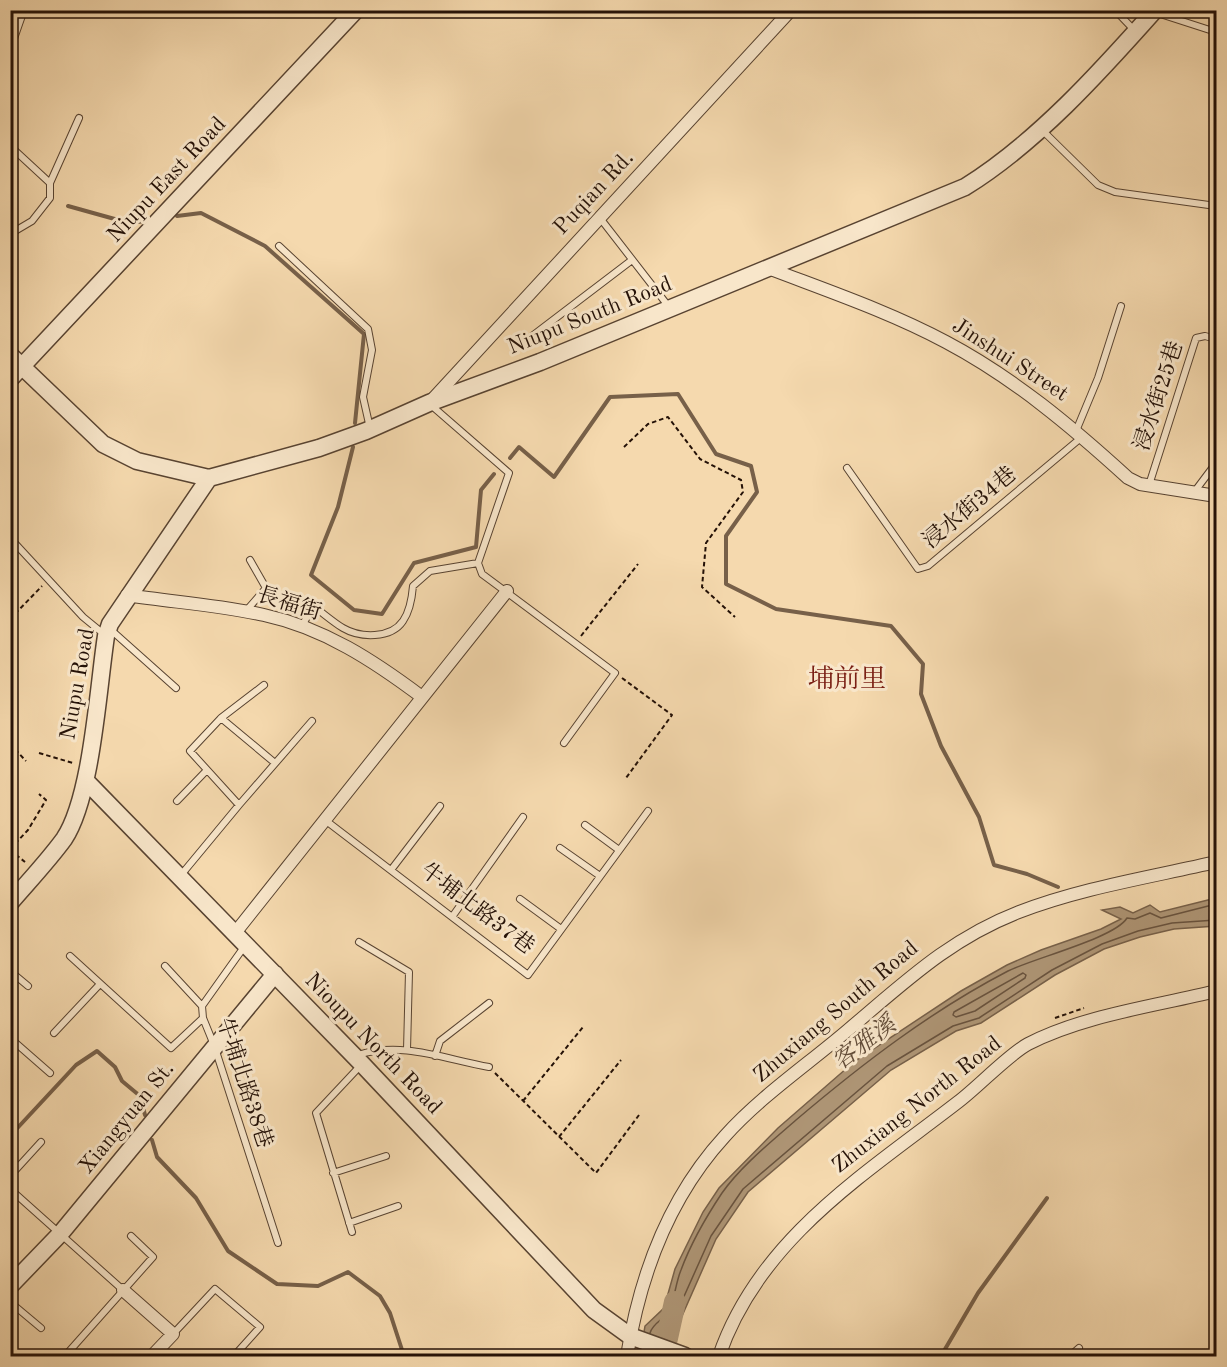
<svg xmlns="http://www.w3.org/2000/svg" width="1227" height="1367" viewBox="0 0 1227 1367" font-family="'Old Standard TT','Noto Serif TC',serif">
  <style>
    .water { fill: #ae9575; stroke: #776049; stroke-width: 1.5 }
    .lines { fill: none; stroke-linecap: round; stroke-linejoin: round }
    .shore { stroke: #69533e; stroke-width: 1.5 }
    .stream { stroke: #776049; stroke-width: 4 }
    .river { stroke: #ae9575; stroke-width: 22 }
    .service-casing { stroke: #584331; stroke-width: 8 }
    .minor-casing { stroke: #584331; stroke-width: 14 }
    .tertiary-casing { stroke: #584331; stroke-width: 19 }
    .path { stroke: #241107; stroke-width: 2; stroke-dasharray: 4.5 3; stroke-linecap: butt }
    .service { stroke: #f8e6ca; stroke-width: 6 }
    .minor { stroke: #f8e6ca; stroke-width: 12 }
    .tertiary { stroke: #f8e6ca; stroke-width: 16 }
    .labels { text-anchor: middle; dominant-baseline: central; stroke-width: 6; stroke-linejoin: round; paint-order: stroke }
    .street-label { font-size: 22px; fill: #241107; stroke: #f8e6ca }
    .water-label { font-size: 24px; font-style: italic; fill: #624c38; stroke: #f8e6ca }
    .quarter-label { font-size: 26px; fill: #7a1f14; stroke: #f8e6ca }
  </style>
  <rect width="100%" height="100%" fill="#f5d9ae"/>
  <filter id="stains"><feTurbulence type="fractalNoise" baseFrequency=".00333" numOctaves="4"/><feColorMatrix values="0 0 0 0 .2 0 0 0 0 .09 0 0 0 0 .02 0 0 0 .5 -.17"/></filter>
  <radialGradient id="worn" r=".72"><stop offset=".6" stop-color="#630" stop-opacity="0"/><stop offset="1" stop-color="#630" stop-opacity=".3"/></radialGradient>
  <path class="water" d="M 1216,898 L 1216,926 L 1174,929 L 1140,937 L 1104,949 L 1055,975 L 981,1023 L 956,1031 L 891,1070 L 748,1192 L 716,1239 L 678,1325 L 665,1335 L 666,1356 L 640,1356 L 645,1326 L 664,1308 L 675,1269 L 703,1212 L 719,1188 L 778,1128 L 855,1061 L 961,991 L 1007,965 L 1041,950 L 1101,929 L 1121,919 L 1102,910 L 1120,907 L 1133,913 L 1150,905 L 1160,912 Z"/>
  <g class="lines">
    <path class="shore" d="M 1023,973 L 1026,975 L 1025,978 L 975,1011 L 956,1017 L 953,1015 L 954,1012 Z
      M 650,1333 C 653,1322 666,1319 670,1309 C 675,1296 676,1282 681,1270 C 691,1243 706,1217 722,1193 C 741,1166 771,1142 796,1120 C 862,1064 931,1011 1008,971 C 1034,958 1115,938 1127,918 L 1135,919 L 1150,913 L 1161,918 L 1216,904
      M 659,1336 L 661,1331 L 673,1321 L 711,1236 L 743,1189 L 887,1066 L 953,1026 L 979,1018 L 1052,970 L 1102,944 L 1138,931 L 1172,923 L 1216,920"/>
    <path class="stream" d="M 68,206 L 129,223 L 146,221
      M 177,216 L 201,213 L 265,246 L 364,334 L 355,423
      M 353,447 L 338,507 L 311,575 L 354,610 L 382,614 L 414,563 L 476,547 L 481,490 L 494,474
      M 510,458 L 519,447 L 554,477 L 610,397 L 678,394 L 716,454 L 751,466 L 757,492 L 726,536 L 726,584 L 776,609 L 891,626 L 923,664 L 921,694 L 941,746 L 979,817 L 994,865 L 1027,874 L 1058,887
      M 10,1136 L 76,1065 L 97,1051 L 115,1067 L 122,1081 L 140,1096 L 145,1115
      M 152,1140 L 157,1157 L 196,1198 L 228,1251 L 277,1284 L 318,1286 L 348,1272 L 380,1296 L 390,1313 L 404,1356
      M 941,1356 L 978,1293 L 1047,1198"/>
    <path class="river" d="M 663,1356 L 675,1302"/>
    <g class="service-casing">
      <path id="service" d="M 1115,10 L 1135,31
        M 1154,12 L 1216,32
        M 10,50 L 24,10
        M 1041,129 L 1098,185 L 1115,192 L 1216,206
        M 10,146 L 50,183
        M 600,218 L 669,307
        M 10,234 L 32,221 L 50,198 L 50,183 L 79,118
        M 279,246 L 368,329 L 372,350 L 363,397 L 370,428
        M 523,343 L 632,260
        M 432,406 L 509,473 L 478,563 L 482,574 L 615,673 L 564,743
        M 1076,431 L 1098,378 L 1121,306
        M 847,468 L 918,569 L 928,566 L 1082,437
        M 1149,485 L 1196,338 L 1205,336 L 1216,339
        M 1195,491 L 1216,463
        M 10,538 L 83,617 L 105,635
        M 246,611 L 266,588 L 250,560
        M 302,626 L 313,606 C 323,613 333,622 343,628 C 360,638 391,639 403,621 C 410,611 412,598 413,586 L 430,571 L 478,563
        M 111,630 L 176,688
        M 221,718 L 264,685
        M 177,801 L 207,770
        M 239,805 L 190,751 L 221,718 L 275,763
        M 325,820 L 528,975 L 648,811
        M 585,825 L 619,850
        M 560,848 L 600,876
        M 391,870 L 440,806
        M 181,875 L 239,805 L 312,721
        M 520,899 L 561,929
        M 452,917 L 523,817
        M 359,942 L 409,972 L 407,1050
        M 244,947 L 202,1006 L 203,1018 L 214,1045 L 278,1243
        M 70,956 L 171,1048 L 203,1018
        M 165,966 L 202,1006
        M 10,971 L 28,986
        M 54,1033 L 100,984
        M 10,1038 L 50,1073
        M 358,1055 C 402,1041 444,1059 489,1067
        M 435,1056 L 440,1041 L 489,1003
        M 333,1173 L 386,1156
        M 10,1176 L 41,1142
        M 10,1189 L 123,1290
        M 349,1223 L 398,1206
        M 352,1232 L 316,1113 L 362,1064
        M 10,1302 L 41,1328
        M 173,1334 L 215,1289 L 260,1327 L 234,1356
        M 65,1356 L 153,1257 L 131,1236
        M 1070,1356 L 1079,1348"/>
    </g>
    <g class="minor-casing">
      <path id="minor" d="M 768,268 C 828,291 890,312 946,342 C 1014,378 1072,427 1128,478 L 1140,484 L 1216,496
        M 432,400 L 791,10
        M 127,595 C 172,602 219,605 264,615 C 324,628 374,661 422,697
        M 235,933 L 507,591
        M 123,1290 L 173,1334 L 152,1356
        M 627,1356 C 640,1275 668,1198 725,1136 C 761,1096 807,1065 848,1030 C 904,983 949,939 1019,912 C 1081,888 1151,877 1216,862
        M 719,1356 C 759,1239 865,1174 958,1102 C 978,1087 1009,1054 1028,1044 C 1084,1015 1156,1006 1216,991"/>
    </g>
    <g class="tertiary-casing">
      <path id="tertiary" d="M 10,355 L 103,444 L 137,461 L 209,478 L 319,448 L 366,431 L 429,403 L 540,362 L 965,187 C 1036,143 1099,73 1155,10
        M 10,379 L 356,10
        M 86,781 L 362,1064 L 594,1310 L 630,1336 L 685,1356
        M 10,903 C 28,882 48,861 64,839 C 92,797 98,688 106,636 L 110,624 L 209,478
        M 10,1286 L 61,1233 L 275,974"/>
    </g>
    <path class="path" d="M 624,447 L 648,424 L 668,417 L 700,459 L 741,480 L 743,492 L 706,543 L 702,587 L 735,617
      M 10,619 L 42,586
      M 581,636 L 638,564
      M 622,678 L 672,715 L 626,778
      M 10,744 L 26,761
      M 39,753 L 73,763
      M 10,849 L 28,830 L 46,800 L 39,794
      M 10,850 L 25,862
      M 1055,1018 L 1084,1008
      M 495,1073 L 596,1173 L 639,1115
      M 523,1101 L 583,1027
      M 559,1137 L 621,1060"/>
    <use href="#service" class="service"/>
    <use href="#minor" class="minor"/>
    <use href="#tertiary" class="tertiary"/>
  </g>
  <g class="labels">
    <g class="street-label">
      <text transform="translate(167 180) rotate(-47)">Niupu East Road</text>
      <text transform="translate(594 193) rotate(-47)">Puqian Rd.</text>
      <text transform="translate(590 316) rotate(-22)">Niupu South Road</text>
      <text transform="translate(1010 360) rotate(33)">Jinshui Street</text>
      <text transform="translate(1159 396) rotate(-72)">浸水街25巷</text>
      <text transform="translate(970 508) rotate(-40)">浸水街34巷</text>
      <text transform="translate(289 604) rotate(17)">長福街</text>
      <text transform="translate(78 684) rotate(-80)">Niupu Road</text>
      <text transform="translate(477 909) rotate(37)">牛埔北路37巷</text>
      <text transform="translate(836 1012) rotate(-40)">Zhuxiang South Road</text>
      <text transform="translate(373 1044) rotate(46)">Nioupu North Road</text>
      <text transform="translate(244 1083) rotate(72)">牛埔北路38巷</text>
      <text transform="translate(917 1105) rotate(-38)">Zhuxiang North Road</text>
      <text transform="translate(127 1118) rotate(-51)">Xiangyuan St.</text>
    </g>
    <g class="water-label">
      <text transform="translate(865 1044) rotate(-37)">客雅溪</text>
    </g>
    <g class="quarter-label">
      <text x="847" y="680">埔前里</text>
    </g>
  </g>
  <rect width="1227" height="1367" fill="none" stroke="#f5d9ae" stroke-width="36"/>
  <rect x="12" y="12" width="1203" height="1343" fill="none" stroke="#241107" stroke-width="3"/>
  <rect x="18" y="18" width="1191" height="1331" fill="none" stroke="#241107" stroke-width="1.5"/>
  <rect width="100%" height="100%" filter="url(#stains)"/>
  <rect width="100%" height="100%" fill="url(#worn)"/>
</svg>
